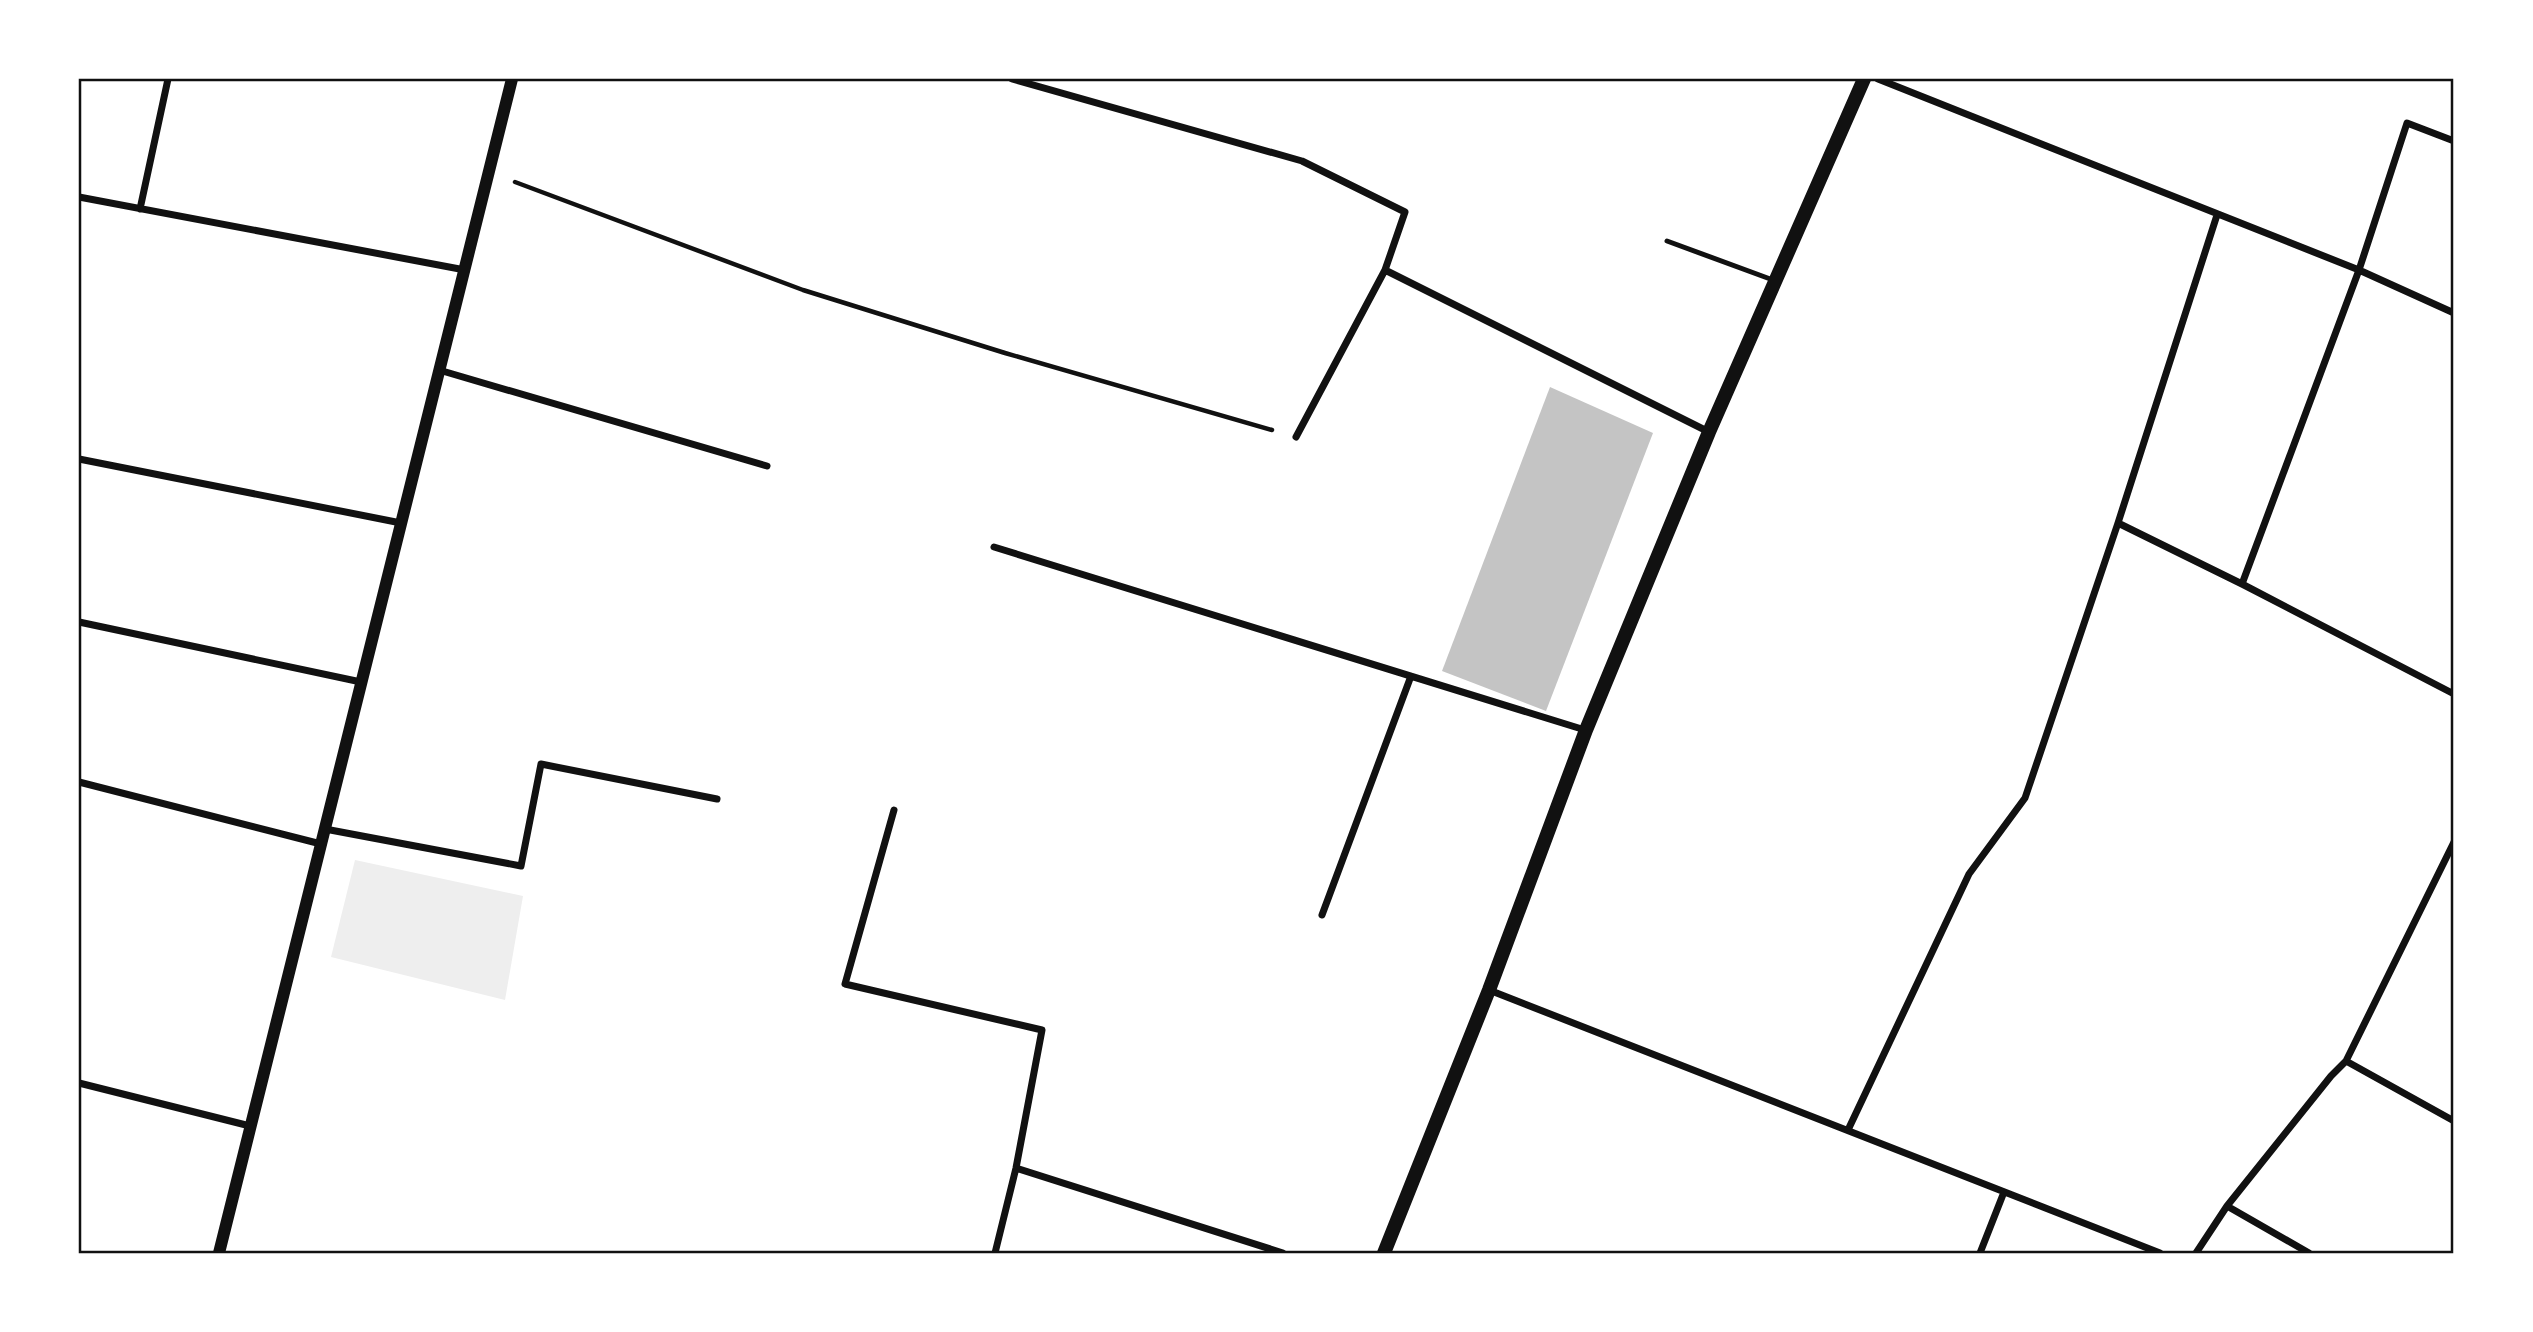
<svg xmlns="http://www.w3.org/2000/svg" width="2533" height="1332" viewBox="0 0 2533 1332" font-family="Jost,sans-serif">
  <style>
    .green { fill: #eee }
    .building { fill: #c4c4c4 }
    .lines { fill: none; stroke-linecap: round; stroke-linejoin: round }
    .path { stroke: #111; stroke-width: 4.5 }
    .service { stroke: #111; stroke-width: 5 }
    .minor { stroke: #111; stroke-width: 7 }
    .tertiary { stroke: #111; stroke-width: 12 }
    .secondary { stroke: #111; stroke-width: 14 }
    .neatline { fill: none; stroke: #111; stroke-width: 2.5 }
  </style>
  <rect width="100%" height="100%" fill="#fff"/>
  <path class="green" d="M 355,860 L 523,896 L 505,1000 L 331,957 Z"/>
  <path class="building" d="M 1550,387 L 1653,433 L 1546,711 L 1442,671 Z"/>
  <g class="lines">
    <path class="path" d="M 515,182 L 803,290 L 1005,353 L 1272,430"/>
    <path class="service" d="M 1667,241 L 1773,280"/>
    <path class="minor" d="M 1012,79 L 1302,161 L 1405,212 L 1385,270
      M 1878,79 L 2359,270 L 2242,584
      M 2454,141 L 2407,123 L 2359,270 L 2454,313
      M 79,197 L 465,270
      M 140,209 L 168,79
      M 439,370 L 767,466
      M 1296,437 L 1385,270 L 1709,432
      M 79,459 L 401,523
      M 2118,523 L 2242,584 L 2454,694
      M 994,547 L 1585,730
      M 79,622 L 361,682
      M 79,782 L 321,844
      M 894,810 L 845,984 L 1042,1030 L 1016,1168 L 995,1253
      M 325,829 L 521,866 L 541,764 L 717,799
      M 1322,915 L 1411,676
      M 1489,990 L 2160,1253
      M 2346,1061 L 2454,1121
      M 79,1083 L 250,1126
      M 1848,1130 L 1969,874 L 2025,798 L 2118,523 L 2217,215
      M 1016,1168 L 1283,1253
      M 2227,1206 L 2309,1253
      M 1980,1253 L 2004,1192
      M 2196,1253 L 2227,1206 L 2331,1076 L 2346,1061 L 2454,842"/>
    <path class="tertiary" d="M 219,1253 L 512,79"/>
    <path class="secondary" d="M 1384,1253 L 1489,990 L 1586,730 L 1709,432 L 1864,79"/>
  </g>
  <rect width="2533" height="1332" fill="none" stroke="#ffffff" stroke-width="161"/>
  <rect x="80" y="80" width="2372" height="1172" class="neatline"/>
</svg>
